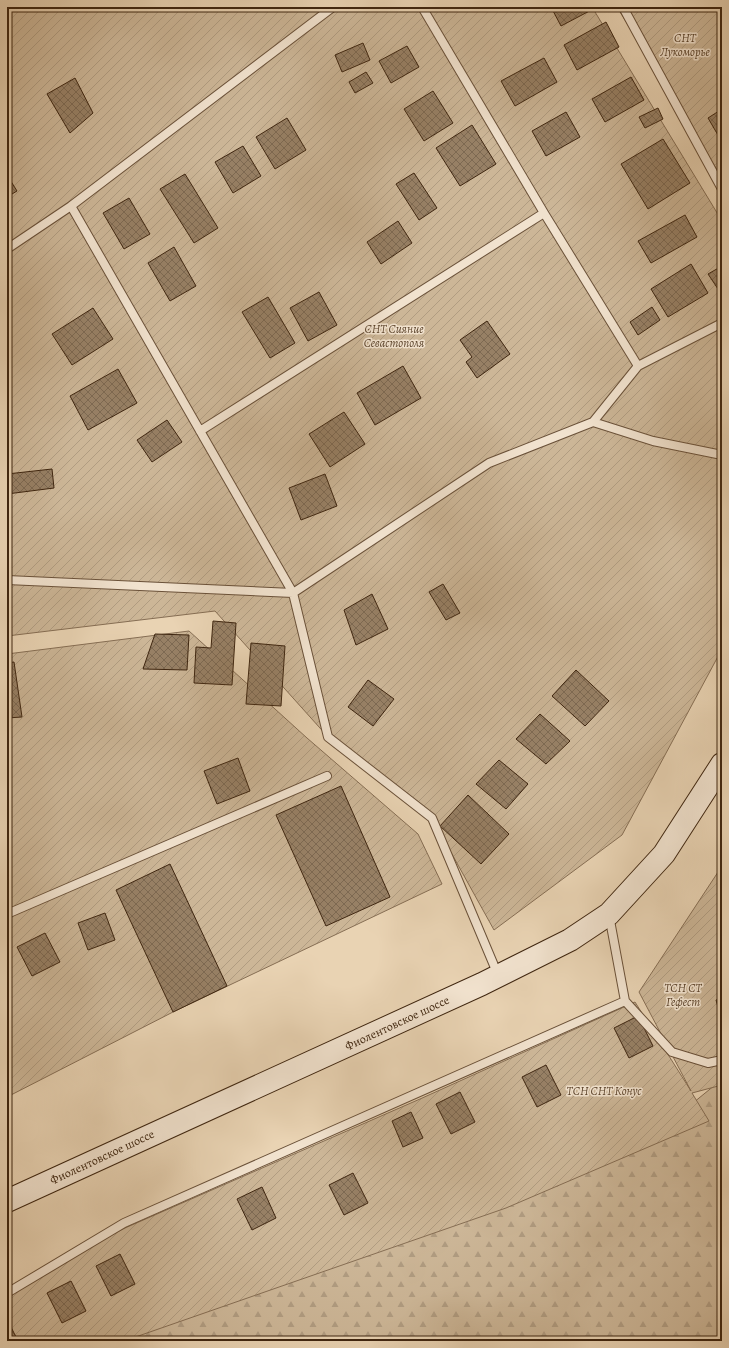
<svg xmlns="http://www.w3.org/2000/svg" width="729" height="1348" viewBox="0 0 729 1348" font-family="Alegreya,serif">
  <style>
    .forest { fill: url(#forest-firs); stroke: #866e54 }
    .garden { fill: url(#garden-furrows); stroke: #866e54 }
    .building { fill: url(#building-cross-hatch); stroke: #3f2610 }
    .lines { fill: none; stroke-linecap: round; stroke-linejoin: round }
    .service-casing { stroke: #6a5139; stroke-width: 10 }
    .secondary-casing { stroke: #3f2610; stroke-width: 24 }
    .service { stroke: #f1e2ce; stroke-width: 8 }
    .secondary { stroke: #f1e2ce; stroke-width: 22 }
    .labels { text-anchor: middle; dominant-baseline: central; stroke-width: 3; stroke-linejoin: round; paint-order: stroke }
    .park-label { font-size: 12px; font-style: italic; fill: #5b432b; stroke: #f1e2ce }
    .street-label { font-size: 12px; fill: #3f2610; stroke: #f1e2ce }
  </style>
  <defs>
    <pattern id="forest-firs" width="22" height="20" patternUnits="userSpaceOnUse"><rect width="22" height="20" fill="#ccb697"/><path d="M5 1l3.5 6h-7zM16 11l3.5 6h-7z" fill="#b09c81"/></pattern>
    <pattern id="garden-furrows" width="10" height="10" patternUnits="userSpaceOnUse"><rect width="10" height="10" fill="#ccb697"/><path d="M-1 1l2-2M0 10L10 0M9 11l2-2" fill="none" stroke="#b09c81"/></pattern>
    <pattern id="building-cross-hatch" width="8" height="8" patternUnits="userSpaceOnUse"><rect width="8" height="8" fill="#978065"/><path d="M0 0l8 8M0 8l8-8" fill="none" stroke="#7d6952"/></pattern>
  </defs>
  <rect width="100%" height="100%" fill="#e9d3b3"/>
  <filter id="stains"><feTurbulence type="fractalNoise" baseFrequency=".005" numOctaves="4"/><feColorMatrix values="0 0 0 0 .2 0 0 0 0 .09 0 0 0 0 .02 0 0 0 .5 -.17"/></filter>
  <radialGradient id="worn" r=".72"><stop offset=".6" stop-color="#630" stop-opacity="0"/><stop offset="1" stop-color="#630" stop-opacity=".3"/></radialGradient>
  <path class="forest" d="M 722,1083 L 722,1341 L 69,1341 L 688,1107 L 715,1085 Z"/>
  <path class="garden" d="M 7,7 L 592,7 L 722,221 L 722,649 L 622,835 L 494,930 L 432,818 L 328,737 L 215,611 L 7,636 Z
    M 617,7 L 722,7 L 722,178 Z
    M 189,631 L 307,738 L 418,834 L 442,884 L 173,1012 L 7,1097 L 7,654 Z
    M 722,866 L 722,1085 L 692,1093 L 709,1121 L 506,1208 L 124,1341 L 7,1341 L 7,1288 L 125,1228 L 420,1099 L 635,1002 L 691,1091 L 639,992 Z"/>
  <path class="building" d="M 551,7 L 597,7 L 561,26 Z
    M 606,22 L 619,47 L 577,70 L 564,45 Z
    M 363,43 L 370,60 L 342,72 L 335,55 Z
    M 407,46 L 419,67 L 391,83 L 379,61 Z
    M 544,58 L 557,82 L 515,106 L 501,81 Z
    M 7,62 L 12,70 L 7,74 Z
    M 366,72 L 373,83 L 355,93 L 349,82 Z
    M 631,77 L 644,100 L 605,122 L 592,99 Z
    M 75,78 L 93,113 L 70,133 L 47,94 Z
    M 433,91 L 453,123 L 424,141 L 404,109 Z
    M 658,108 L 663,119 L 645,128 L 639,117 Z
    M 722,109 L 722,142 L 708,118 Z
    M 566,112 L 580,137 L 546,156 L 532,131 Z
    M 287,118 L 306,150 L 275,169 L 256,137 Z
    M 472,125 L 496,164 L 460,186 L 436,148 Z
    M 663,139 L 690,183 L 648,209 L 621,164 Z
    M 243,146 L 261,176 L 233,193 L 215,162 Z
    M 414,173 L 437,208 L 419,220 L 396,184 Z
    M 185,174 L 218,228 L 194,243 L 160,189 Z
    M 7,175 L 17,191 L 7,197 Z
    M 129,198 L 150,234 L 124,249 L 103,213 Z
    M 685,215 L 697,237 L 651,263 L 638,241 Z
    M 398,221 L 412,243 L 381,264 L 367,242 Z
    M 174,247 L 196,286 L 170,301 L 148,263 Z
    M 691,264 L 708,293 L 668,317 L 651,289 Z
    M 722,266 L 722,287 L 718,289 L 708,274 Z
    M 319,292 L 337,325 L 308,341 L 290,308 Z
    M 268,297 L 295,343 L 270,358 L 242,312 Z
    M 652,307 L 660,320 L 638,335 L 630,322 Z
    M 93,308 L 113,339 L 72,365 L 52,334 Z
    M 487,321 L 510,354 L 477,378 L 466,362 L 472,357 L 460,340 Z
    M 403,366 L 421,398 L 375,425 L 357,393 Z
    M 118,369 L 137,403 L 88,430 L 70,396 Z
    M 344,412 L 365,444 L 330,467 L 309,434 Z
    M 167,420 L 182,442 L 152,462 L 137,440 Z
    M 52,469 L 54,488 L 7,494 L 7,474 Z
    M 325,474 L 337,506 L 301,520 L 289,488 Z
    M 443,584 L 460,613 L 446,620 L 429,592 Z
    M 372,594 L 388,629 L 356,645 L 344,610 Z
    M 213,621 L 236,623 L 232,685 L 194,683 L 196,647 L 211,648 Z
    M 155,634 L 189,635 L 187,670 L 143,669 Z
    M 251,643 L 285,646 L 281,706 L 246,704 Z
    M 14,662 L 22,717 L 7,718 L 7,663 Z
    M 576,670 L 609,701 L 585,726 L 552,696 Z
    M 368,680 L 394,699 L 373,726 L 348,707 Z
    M 540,714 L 570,741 L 546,764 L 516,739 Z
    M 238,758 L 250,791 L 217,804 L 204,771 Z
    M 499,760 L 528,784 L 506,809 L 476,784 Z
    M 341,786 L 390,897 L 326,926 L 276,815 Z
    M 468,795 L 509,834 L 481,864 L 440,826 Z
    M 170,864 L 227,986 L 173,1012 L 116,890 Z
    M 105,913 L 115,940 L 88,950 L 78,923 Z
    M 45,933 L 60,962 L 32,976 L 17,947 Z
    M 722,998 L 722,1021 L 716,1000 Z
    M 638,1016 L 653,1046 L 629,1058 L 614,1028 Z
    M 546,1065 L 561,1095 L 537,1107 L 522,1077 Z
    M 460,1092 L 475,1122 L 451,1134 L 436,1104 Z
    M 411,1112 L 423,1138 L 403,1147 L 392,1121 Z
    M 353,1173 L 368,1203 L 344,1215 L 329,1185 Z
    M 262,1187 L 276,1218 L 252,1230 L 237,1199 Z
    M 120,1254 L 135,1284 L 111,1296 L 96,1266 Z
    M 71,1281 L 86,1311 L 62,1323 L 47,1293 Z
    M 7,1319 L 18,1341 L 7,1341 Z"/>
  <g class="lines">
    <g class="service-casing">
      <path id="service" d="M 422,7 L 544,213
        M 625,7 L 624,9 L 722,189
        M 71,206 L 333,7
        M 7,249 L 71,206 L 293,593 L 328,737 L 432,818 L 498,975
        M 593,422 L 638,366
        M 200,431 L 544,213 L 638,366 L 722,323
        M 7,580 L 293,593 L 489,463 L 593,422 L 653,441 L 722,455
        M 7,914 L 327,776
        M 609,915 L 625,1001 L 672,1052 L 708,1063 L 722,1060
        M 7,1293 L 124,1223 L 625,1001"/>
    </g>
    <g class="secondary-casing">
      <path id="secondary" d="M 7,1201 L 482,984 L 570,940 L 609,914 L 664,854 L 722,764"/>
    </g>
    <use href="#service" class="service"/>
    <use href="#secondary" class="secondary"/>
  </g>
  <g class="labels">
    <g class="park-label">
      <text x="685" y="38">СНТ<tspan x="685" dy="14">Лукоморье</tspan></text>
      <text x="394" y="329">СНТ Сияние<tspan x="394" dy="14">Севастополя</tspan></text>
      <text x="683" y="988">ТСН СТ<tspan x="683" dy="14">Гефест</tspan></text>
      <text x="604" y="1091">ТСН СНТ Конус</text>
    </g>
    <g class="street-label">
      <text transform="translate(397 1023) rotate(-25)">Фиолентовское шоссе</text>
      <text transform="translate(102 1157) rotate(-25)">Фиолентовское шоссе</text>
    </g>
  </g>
  <rect width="729" height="1348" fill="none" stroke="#e9d3b3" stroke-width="24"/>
  <rect x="8" y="8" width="713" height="1332" fill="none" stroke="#3f2610" stroke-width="2"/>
  <rect x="12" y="12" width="705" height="1324" fill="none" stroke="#3f2610"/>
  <rect width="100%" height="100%" filter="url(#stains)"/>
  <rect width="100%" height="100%" fill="url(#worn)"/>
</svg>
